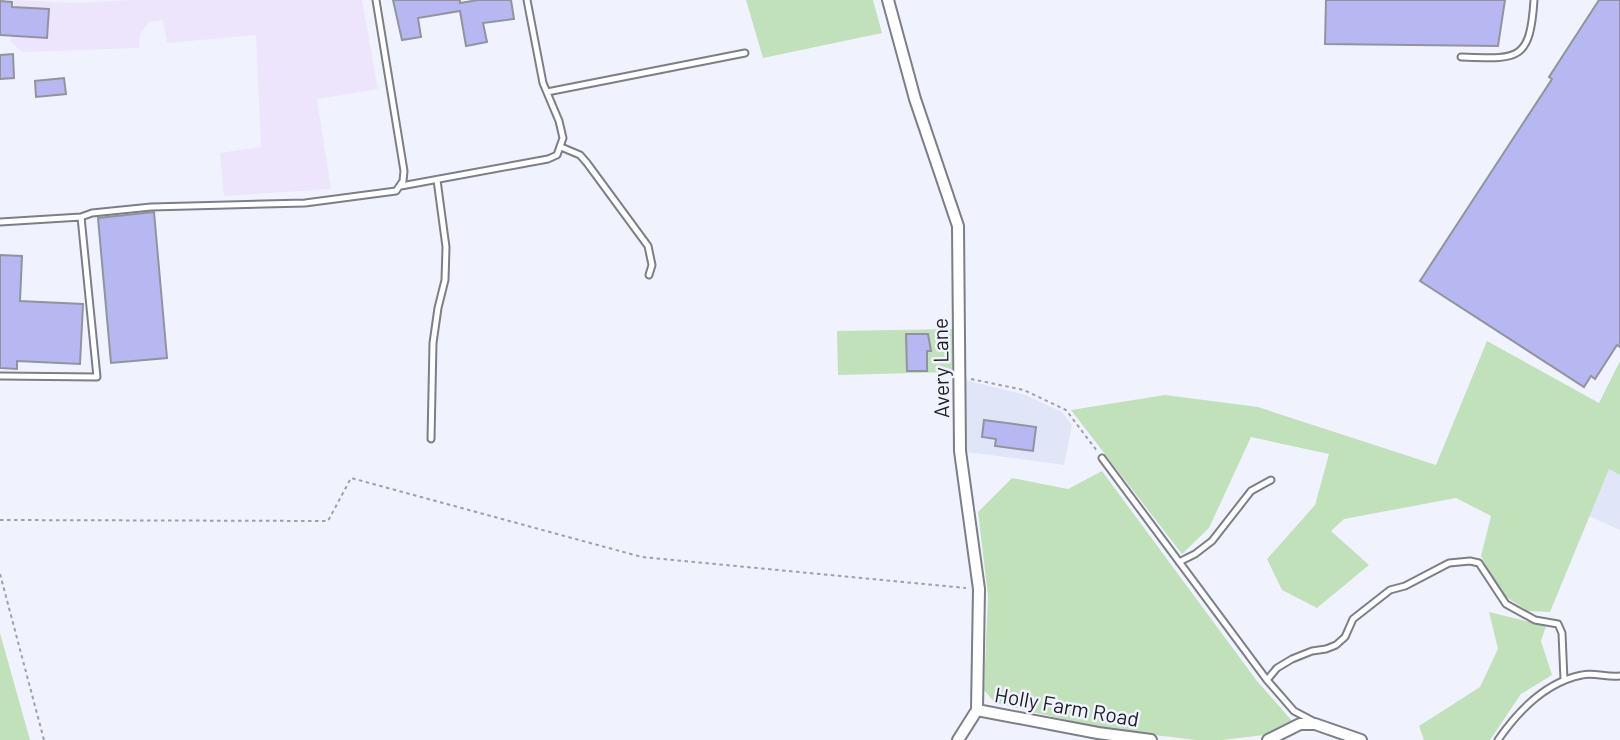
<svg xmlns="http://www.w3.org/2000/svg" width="1620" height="740" viewBox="0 0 1620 740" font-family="Barlow,sans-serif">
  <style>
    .commercial { fill: #ece5fb }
    .built { fill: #e1e5f8 }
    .green { fill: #c1e1bb; fill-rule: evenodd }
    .building { fill: #b7b7f1; stroke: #93939e; stroke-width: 2 }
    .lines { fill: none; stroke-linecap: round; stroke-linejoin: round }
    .service-casing { stroke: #7c7e88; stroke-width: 9 }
    .minor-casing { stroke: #7c7e88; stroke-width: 14 }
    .path { stroke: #9da0a8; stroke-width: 2; stroke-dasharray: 3.5 3.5; stroke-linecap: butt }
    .service { stroke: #fff; stroke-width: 5 }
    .minor { stroke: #fff; stroke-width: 10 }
    .labels { text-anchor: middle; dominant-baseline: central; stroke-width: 5; stroke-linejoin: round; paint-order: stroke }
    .street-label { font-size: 21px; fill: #1d1e22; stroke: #f0f3fe }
  </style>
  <rect width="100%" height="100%" fill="#f0f3fe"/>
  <path class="commercial" d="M 14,0 L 78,3 L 131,0 L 362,0 L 378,89 L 317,99 L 331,189 L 224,196 L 220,153 L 261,147 L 256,35 L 167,43 L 163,20 L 149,22 L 140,34 L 139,48 L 22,52 L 11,42 Z"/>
  <path class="built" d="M 965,380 L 1026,395 L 1062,412 L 1072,425 L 1064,465 L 967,452 Z
    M 1609,468 L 1620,475 L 1620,530 L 1589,516 Z"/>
  <path class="green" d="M 746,0 L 873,0 L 882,33 L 763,58 Z
    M 952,329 L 952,372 L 838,375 L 837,331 ZM 906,334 L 928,334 L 931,350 L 927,351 L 927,370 L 907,371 Z
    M 1487,341 L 1599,403 L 1620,361 L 1620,475 L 1609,469 L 1550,612 L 1527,611 L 1502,594 L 1481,556 L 1491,516 L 1456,498 L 1344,519 L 1331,531 L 1369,565 L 1317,608 L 1282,590 L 1267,559 L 1315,505 L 1329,454 L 1251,437 L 1209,528 L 1182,554 L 1071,410 L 1165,395 L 1258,407 L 1436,465 Z
    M 1102,471 L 1257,681 L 1293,722 L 1264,735 L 1222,740 L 1196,740 L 1104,729 L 995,703 L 984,690 L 988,596 L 978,512 L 1012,478 L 1068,489 Z
    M 1489,612 L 1546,626 L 1541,641 L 1552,675 L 1521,694 L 1490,740 L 1424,740 L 1419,726 L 1480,687 L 1498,649 Z
    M 0,633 L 30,740 L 0,740 Z"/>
  <path class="building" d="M 393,0 L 460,0 L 460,3 L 478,0 L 511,0 L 514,19 L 483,23 L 487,42 L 466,46 L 460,11 L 418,18 L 421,37 L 402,40 Z
    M 1326,0 L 1505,0 L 1498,46 L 1325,44 Z
    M 1599,0 L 1620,0 L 1620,347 L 1617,345 L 1595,379 L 1591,376 L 1584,387 L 1420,281 L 1552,79 L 1549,77 Z
    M 0,1 L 12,2 L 12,7 L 49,9 L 47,38 L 0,35 Z
    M 13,54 L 14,78 L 0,79 L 0,55 Z
    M 64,78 L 66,94 L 36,97 L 35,81 Z
    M 154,212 L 167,358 L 111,363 L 98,218 Z
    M 0,255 L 22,256 L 20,301 L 83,304 L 80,364 L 17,361 L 17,369 L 0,368 Z
    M 906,334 L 928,334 L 931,351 L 927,351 L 927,371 L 907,371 Z
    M 984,420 L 1036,427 L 1033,451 L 995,446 L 996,439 L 982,437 Z"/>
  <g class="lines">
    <g class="service-casing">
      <path id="service" d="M 1461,57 C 1518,59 1530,62 1534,0
        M 547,92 L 745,53
        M 561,147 L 580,155 L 587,163 L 648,246 L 652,265 L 649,275
        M 401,186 L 548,159 L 557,155 L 563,138 L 559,121 L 543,83 L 527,0
        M 81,217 L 92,213 L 151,207 L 305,203 L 396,191 L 403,181 L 404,171 L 376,0
        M 0,222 L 81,217 L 97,377 L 0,376
        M 431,439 L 433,343 L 438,308 L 445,280 L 446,247 L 437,180
        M 1102,458 L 1267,680 L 1294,711 L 1313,721
        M 1179,562 L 1195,554 L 1212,541 L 1251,491 L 1271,480
        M 1267,680 L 1277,668 L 1292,659 L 1312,651 L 1326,649 L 1336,645 L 1345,637 L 1353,619 L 1390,590 L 1405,586 L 1449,563 L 1470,561 L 1479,563 L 1506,604 L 1535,620 L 1558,624 L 1562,633 L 1564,680
        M 1498,740 C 1518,711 1546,682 1582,675 C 1594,672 1608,678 1620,676"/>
    </g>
    <g class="minor-casing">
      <path id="minor" d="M 888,0 L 915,99 L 958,226 L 960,451 L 979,589 L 977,710 L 958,740
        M 977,710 L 1098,733 L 1151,740
        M 1268,740 L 1300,724 L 1315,724 L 1361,740"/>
    </g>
    <path class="path" d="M 971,379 L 1024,390 L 1066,410 L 1097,451
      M 0,520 L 328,521 L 351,478 L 642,557 L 966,588
      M 0,574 L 44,740"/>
    <use href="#service" class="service"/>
    <use href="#minor" class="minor"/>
  </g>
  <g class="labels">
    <g class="street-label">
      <text transform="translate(940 368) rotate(-91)">Avery Lane</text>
      <text transform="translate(1067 706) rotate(10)">Holly Farm Road</text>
    </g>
  </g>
</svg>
